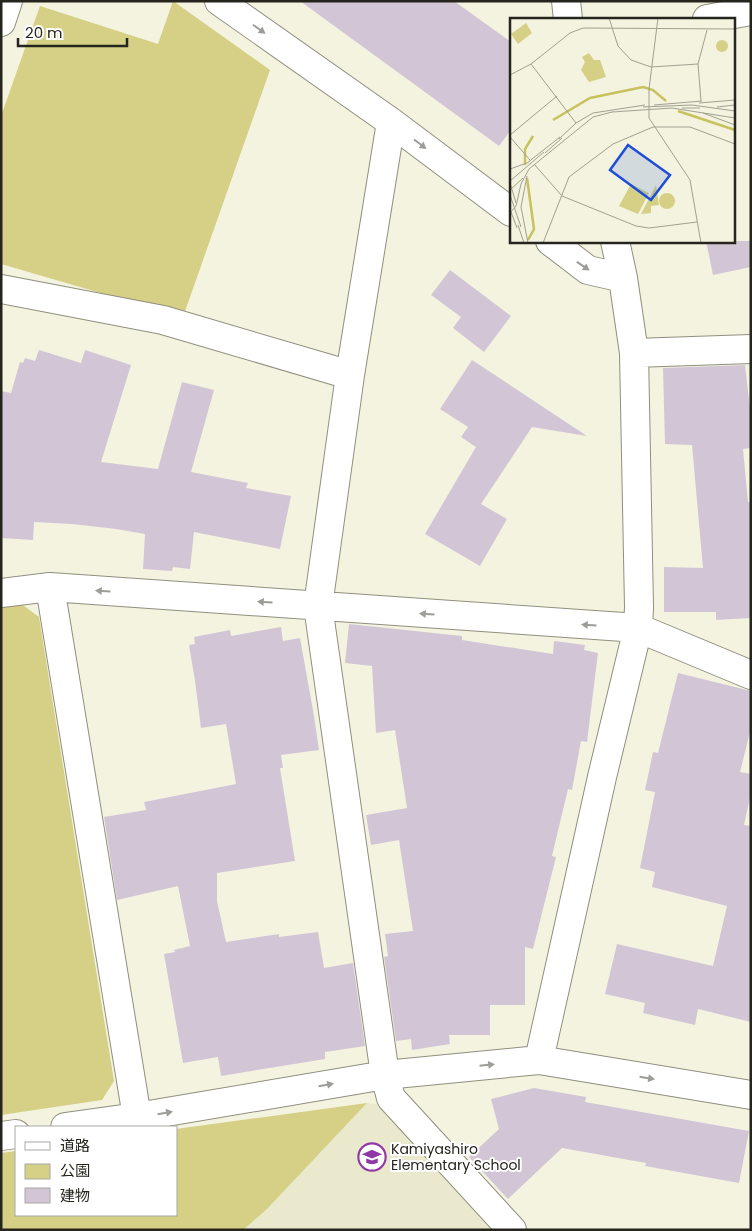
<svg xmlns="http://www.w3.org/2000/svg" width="752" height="1231" viewBox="0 0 752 1231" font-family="Poppins,'Noto Sans JP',sans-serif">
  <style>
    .built { fill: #eae9ce }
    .green { fill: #d5d086 }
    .building { fill: #d2c6d6 }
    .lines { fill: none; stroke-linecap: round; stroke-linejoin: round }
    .minor-casing { stroke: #908f7e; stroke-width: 30 }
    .minor { stroke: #fff; stroke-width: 28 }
    .oneway { fill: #9d9c99 }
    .labels { text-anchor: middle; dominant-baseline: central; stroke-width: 4; stroke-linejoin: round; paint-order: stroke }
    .poi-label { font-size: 14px; fill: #25241d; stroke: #fff; text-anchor: start }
    .inset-river { fill: none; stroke: #c7c15e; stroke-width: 2.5 }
    .inset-road { fill: none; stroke: #a1a092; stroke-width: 1 }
    .view { fill: #1d4ed8; fill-opacity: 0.15; stroke: #1d4ed8; stroke-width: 2.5 }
    .inset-edge { fill: none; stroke: #25241d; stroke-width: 2.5 }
  </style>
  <rect width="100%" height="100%" fill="#f4f3e0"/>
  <path class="built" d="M 367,1103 L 382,1105 L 493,1230 L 243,1230 L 267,1209 Z"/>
  <path class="green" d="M 173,1 L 270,70 L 183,317 L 1,264 L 1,116 L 40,6 L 158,44 Z
    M 20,603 L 39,617 L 114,1081 L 102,1100 L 1,1115 L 1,606 Z
    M 367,1103 L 267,1209 L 243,1230 L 1,1230 L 1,1153 L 16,1151 L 16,1215 L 176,1215 L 176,1129 Z"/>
  <path class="building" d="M 300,1 L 454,1 L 511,42 L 511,130 L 499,146 Z
    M 706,241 L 751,241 L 751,267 L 713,275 Z
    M 450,270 L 511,316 L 484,352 L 453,328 L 461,317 L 431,295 Z
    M 39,350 L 81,363 L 85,350 L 131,365 L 101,462 L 158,469 L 182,382 L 214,390 L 191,472 L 248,483 L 246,488 L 291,496 L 280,549 L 194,532 L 190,569 L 173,567 L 172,571 L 143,569 L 145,534 L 116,529 L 72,524 L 34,522 L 33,540 L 1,538 L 1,391 L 11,393 L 20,362 L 23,363 L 25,358 L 35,361 Z
    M 472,360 L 587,436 L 532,427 L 481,504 L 507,519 L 480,566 L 425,534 L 476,447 L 461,437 L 468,427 L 440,409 Z
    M 745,365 L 751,417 L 751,448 L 743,449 L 748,502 L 751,502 L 751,618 L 716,620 L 716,612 L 664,612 L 664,567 L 703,568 L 692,445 L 665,444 L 663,368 Z
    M 349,624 L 462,636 L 462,640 L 553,654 L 554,641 L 585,645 L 584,650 L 598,653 L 587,742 L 581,741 L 572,790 L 568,789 L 552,856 L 556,857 L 533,949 L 525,947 L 525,1005 L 490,1005 L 490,1035 L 449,1035 L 450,1044 L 412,1050 L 411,1039 L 396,1041 L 384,957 L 388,956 L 385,934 L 413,931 L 399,840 L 371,845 L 366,815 L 407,808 L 395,730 L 376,733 L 372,666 L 345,663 Z
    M 281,627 L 283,641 L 300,638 L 314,716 L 319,750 L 281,755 L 283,768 L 280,768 L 295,861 L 217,873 L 217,901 L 226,942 L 279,934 L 279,937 L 318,932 L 324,968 L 353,963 L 365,1046 L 325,1052 L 325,1059 L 221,1076 L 218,1057 L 183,1063 L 164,954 L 175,952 L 174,950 L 190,946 L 178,886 L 117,900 L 104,817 L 146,810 L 144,802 L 236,784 L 226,724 L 201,728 L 195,681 L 189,645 L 195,644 L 194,637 L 230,630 L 231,636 Z
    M 678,673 L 751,691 L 751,728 L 740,772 L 751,774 L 751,793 L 744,825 L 751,826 L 751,1022 L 698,1009 L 695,1025 L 643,1013 L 645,1003 L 605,994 L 617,944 L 713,966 L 727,906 L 652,887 L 655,872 L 640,868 L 655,792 L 645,790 L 653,752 L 658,753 Z
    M 534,1088 L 586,1097 L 585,1102 L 749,1131 L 739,1183 L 645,1166 L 646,1163 L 562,1148 L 508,1199 L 469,1157 L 499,1129 L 491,1099 Z"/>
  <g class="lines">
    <g class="minor-casing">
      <path id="minor" d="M 219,1 L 391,122 L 511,212
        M 566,1 L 568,19
        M 707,19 L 751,11
        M 1,22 L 8,1
        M 391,122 L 350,375 L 318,606 L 385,1075 L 391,1098 L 512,1230
        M 550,241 L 588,270 L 623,278
        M 1,289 L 163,320 L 350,375
        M 634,353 L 751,349
        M 50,587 L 137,1117
        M 1,593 L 50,587 L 638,628 L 751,675
        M 539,1060 L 602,777 L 638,628 L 639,607 L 634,353 L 623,278 L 615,241
        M 65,1127 L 137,1117 L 385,1075 L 539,1060 L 751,1095
        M 1,1136 L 16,1134"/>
    </g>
    <use href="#minor" class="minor"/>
  </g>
  <defs><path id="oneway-solid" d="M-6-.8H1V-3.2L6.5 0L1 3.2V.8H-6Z" transform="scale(1.25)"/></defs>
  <g class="oneway">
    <use href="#oneway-solid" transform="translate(259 29) rotate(35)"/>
    <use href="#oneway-solid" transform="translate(420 144) rotate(37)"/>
    <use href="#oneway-solid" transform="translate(583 266) rotate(34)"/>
    <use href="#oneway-solid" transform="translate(103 591) rotate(-176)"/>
    <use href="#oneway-solid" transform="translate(265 602) rotate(-176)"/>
    <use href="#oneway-solid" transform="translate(427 614) rotate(-176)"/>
    <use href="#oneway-solid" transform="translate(589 625) rotate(-176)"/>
    <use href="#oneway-solid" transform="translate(487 1065) rotate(-6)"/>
    <use href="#oneway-solid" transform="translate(647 1078) rotate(9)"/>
    <use href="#oneway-solid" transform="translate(326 1085) rotate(-10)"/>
    <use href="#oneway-solid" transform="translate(165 1113) rotate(-10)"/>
  </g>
  <defs>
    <g id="school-ring" transform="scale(1.4375)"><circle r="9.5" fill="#fff" stroke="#9039a5" stroke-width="1.5"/><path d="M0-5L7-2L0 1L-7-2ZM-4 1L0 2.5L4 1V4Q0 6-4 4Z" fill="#9039a5"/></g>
  </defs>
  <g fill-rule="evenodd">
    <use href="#school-ring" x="372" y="1157"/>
  </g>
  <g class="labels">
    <g class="poi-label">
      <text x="391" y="1149">Kamiyashiro<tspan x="391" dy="16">Elementary School</tspan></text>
    </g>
  </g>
  <g transform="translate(510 18)">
    <rect width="225" height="225" fill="#f4f3e0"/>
    <path d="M 16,5 L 22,15 L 8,26 L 1,16 ZM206 28a6 6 0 1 1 12 0a6 6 0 1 1-12 0ZM 79,35 L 84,42 L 90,42 L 96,59 L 79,64 L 71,52 L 75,44 L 72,39 ZM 121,166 L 139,175 L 128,196 L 109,188 ZM 146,167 L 149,187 L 141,188 L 141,195 L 131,196 ZM149 183a8 8 0 1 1 16 0a8 8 0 1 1-16 0Z" fill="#d5d086"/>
    <path class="inset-river" d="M 168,93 L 225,112M 43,102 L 80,80 L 133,69 L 143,72 L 156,83M 15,147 L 15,131 L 23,118M 17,160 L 24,211 L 18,222"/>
    <path class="inset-road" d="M 99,0 L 108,28 L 121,42 L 141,49 L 188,46M 148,0 L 139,71 L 139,100 L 180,162 L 191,225M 21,46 L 66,105M 0,57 L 21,46 L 60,15 L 73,10 L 225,11M 191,83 L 188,46 L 197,12M 189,85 L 225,82M 144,87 L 192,83M 133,89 L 182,87 L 225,93M 207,89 L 225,87M 172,90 L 190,90M 193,95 L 225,107M 0,117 L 47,78M 0,119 L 20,142M 49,121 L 66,105 L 83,95 L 135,87M 35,135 L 52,120M 24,146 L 52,178 L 126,208 L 139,210 L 187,204M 0,151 L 17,145 L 50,119M 17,158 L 11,189 L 18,225M 0,163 L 34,134M 0,165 L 6,185M 0,172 L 13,160M 0,177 L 11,209M 1,194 L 7,210M 0,195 L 6,188 L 11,166 L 19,151 L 83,99 L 102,94 L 162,90 L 225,100M 8,207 L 14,225M 33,225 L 59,159 L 103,126 L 143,109 L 180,109 L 225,126"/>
    <path class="view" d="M 118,127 L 160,157 L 141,182 L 100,152 Z"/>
    <rect width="225" height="225" class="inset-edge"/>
  </g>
  <rect width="752" height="1231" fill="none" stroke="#25241d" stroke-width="5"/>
  <rect x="15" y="1126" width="162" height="90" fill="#ffffff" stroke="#a8a7a5"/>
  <rect x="25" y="1142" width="25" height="8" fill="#ffffff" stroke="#a8a7a5"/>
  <text x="60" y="1151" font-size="15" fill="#25241d">道路</text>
  <rect x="25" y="1164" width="25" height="15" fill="#d5d086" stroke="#a8a7a5"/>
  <text x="60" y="1176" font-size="15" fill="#25241d">公園</text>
  <rect x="25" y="1188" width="25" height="15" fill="#d2c6d6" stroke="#a8a7a5"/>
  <text x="60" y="1201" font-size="15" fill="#25241d">建物</text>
  <path d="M18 38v8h109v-8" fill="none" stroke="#25241d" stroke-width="2.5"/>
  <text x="25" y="38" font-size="15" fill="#25241d" stroke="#ffffff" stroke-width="4" paint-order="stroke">20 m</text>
</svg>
